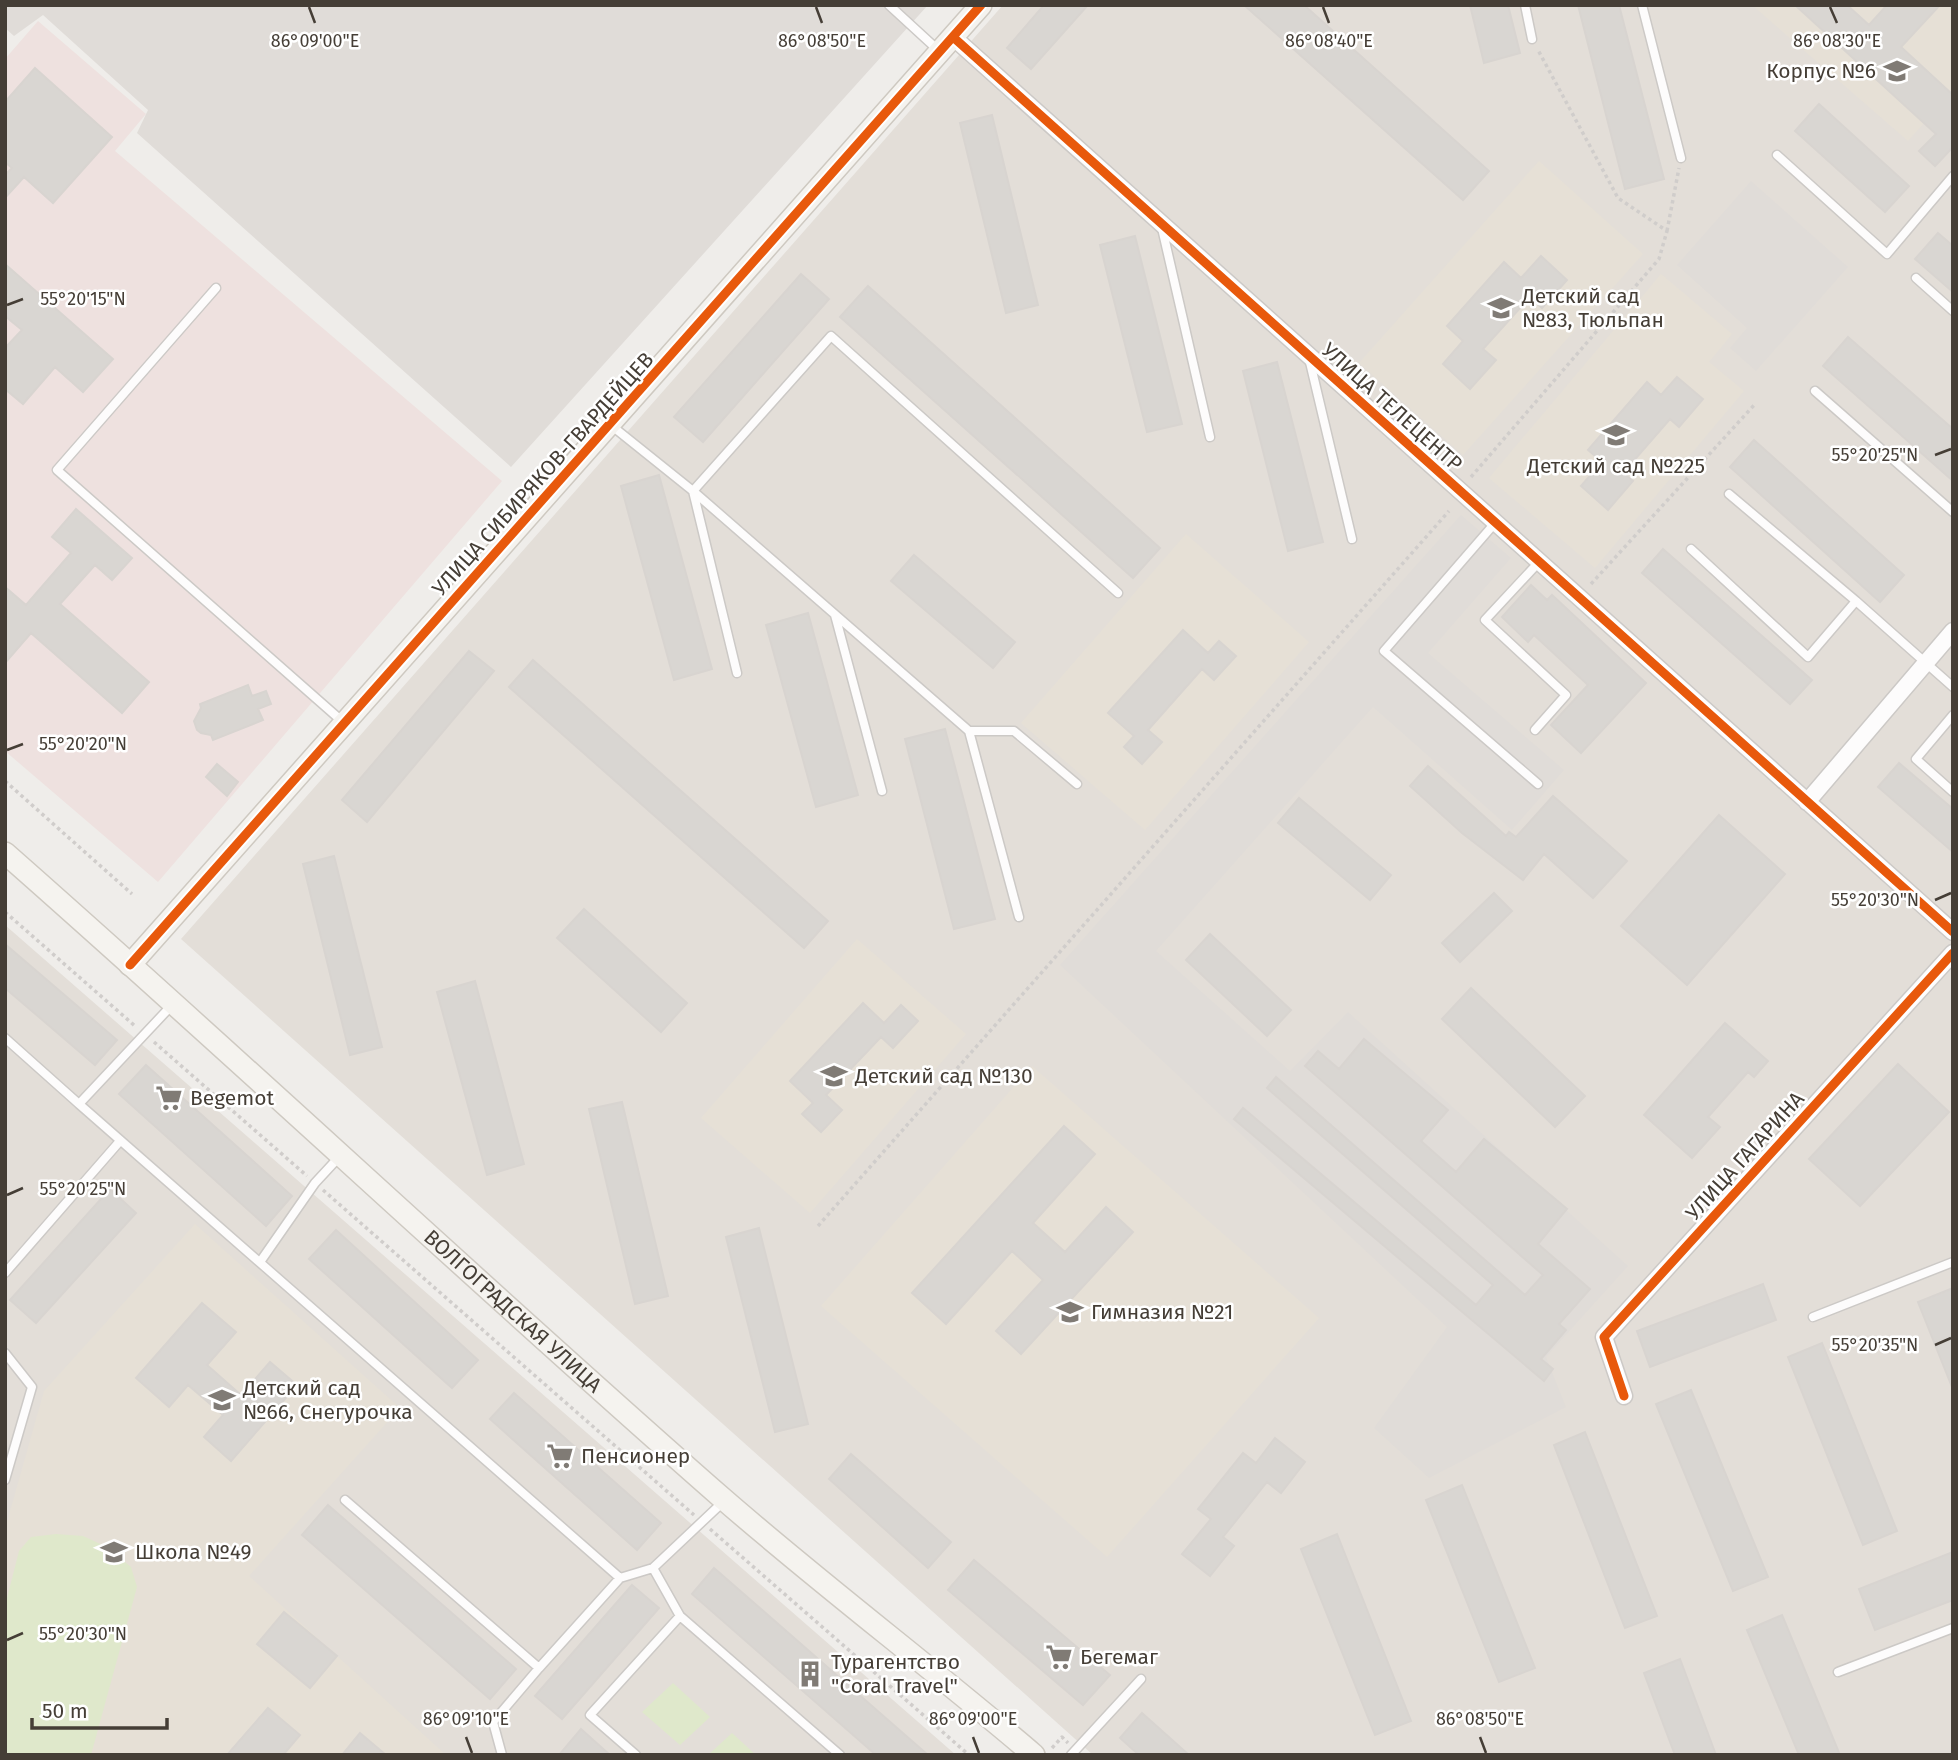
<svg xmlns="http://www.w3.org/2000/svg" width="1958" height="1760" viewBox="0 0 1958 1760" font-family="'Fira Sans',sans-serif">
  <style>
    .residential { fill: #e3ded8 }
    .industrial { fill: #e0dcd8 }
    .education { fill: #e6e0d6 }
    .medical { fill: #eee1df }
    .green { fill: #dfe8cb }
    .building { fill: #d9d6d2; stroke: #d8d4d0; stroke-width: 2 }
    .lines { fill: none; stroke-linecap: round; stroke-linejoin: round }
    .lane-casing { stroke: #ccc9c6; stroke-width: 11 }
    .street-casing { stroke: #ccc9c6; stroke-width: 19 }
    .secondary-casing { stroke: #cec9c1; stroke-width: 24 }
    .path { stroke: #d0cdcb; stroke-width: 3.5; stroke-dasharray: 3.5 3.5; stroke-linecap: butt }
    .lane { stroke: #fdfcfc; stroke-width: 8 }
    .street { stroke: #fdfcfc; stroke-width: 16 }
    .secondary { stroke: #f5f3ef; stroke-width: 21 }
    .cycleway-casing { stroke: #fff; stroke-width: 13 }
    .cycleway { stroke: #e8590c; stroke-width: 9 }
    .ticks { fill: none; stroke: #453e36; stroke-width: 2.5 }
    .labels { text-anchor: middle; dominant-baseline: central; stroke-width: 5; stroke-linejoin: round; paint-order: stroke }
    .poi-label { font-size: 21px; fill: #453e36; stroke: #fff; text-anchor: start }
    .street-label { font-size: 21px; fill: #453e36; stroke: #fff }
    .ticks-label { font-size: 18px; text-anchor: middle; fill: #453e36; stroke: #fff; stroke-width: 5; stroke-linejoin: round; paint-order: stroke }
  </style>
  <rect width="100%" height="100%" fill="#efedea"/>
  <path class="residential" d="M 1003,5 L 1953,5 L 1953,1755 L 1093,1755 L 181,939 Z
    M 5,925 L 956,1755 L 5,1755 Z"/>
  <path class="industrial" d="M 5,5 L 928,5 L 511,467 L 137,133 L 148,110 L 43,15 L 14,36 L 5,28 Z
    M 1751,181 L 1848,267 L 1756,371 L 1730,348 L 1747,328 L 1677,265 Z
    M 1461,515 L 1511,558 L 1428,653 L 1564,770 L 1512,830 L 1373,707 L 1156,951 L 1290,1071 L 1348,1012 L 1628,1266 L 1546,1357 L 1566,1407 L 1429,1478 L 1374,1428 L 1447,1327 L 1060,965 Z"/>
  <path class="education" d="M 1752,5 L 1953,5 L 1953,90 L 1908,141 Z
    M 1539,161 L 1643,254 L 1463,455 L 1359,363 Z
    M 1661,274 L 1732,334 L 1709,362 L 1744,391 L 1595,568 L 1489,478 Z
    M 1186,534 L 1309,642 L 1145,830 L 1021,723 Z
    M 857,939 L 966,1034 L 810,1213 L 701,1118 Z
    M 1032,1066 L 1319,1318 L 1107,1557 L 821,1306 Z
    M 195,1224 L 400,1408 L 249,1576 L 446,1755 L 5,1755 L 5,1529 L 44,1391 Z"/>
  <path class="medical" d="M 38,21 L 146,114 L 115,151 L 502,481 L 158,882 L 5,751 L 5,59 Z"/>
  <path class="green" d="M 56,1534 L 83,1536 L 107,1547 L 131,1567 L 137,1587 L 91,1755 L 5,1755 L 5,1606 L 19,1551 L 31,1537 Z
    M 673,1683 L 710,1717 L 680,1745 L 642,1712 Z
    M 732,1733 L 756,1755 L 708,1755 Z"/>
  <path class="building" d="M 1044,5 L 1088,5 L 1031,69 L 1007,48 Z
    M 1244,5 L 1304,5 L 1489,171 L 1463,200 Z
    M 1470,5 L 1508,5 L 1520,53 L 1484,63 Z
    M 1578,5 L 1619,5 L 1664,179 L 1625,189 Z
    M 1795,5 L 1847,5 L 1869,25 L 1887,5 L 1940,5 L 1901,47 L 1953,95 L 1953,147 L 1935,166 L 1919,151 L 1936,134 Z
    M 35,68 L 112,137 L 53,203 L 24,177 L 5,198 L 5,175 L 12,168 L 5,162 L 5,102 Z
    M 1819,104 L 1909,186 L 1885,212 L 1795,131 Z
    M 992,115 L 1038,305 L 1006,313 L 960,123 Z
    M 1938,233 L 1953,246 L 1953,292 L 1915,259 Z
    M 1135,236 L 1182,424 L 1147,432 L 1100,245 Z
    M 1541,256 L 1567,280 L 1542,308 L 1530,297 L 1483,349 L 1496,360 L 1470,389 L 1443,364 L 1463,341 L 1447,326 L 1504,262 L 1521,278 Z
    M 5,264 L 113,359 L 83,392 L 55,367 L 23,404 L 5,389 L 5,348 L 22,330 L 5,316 Z
    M 801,274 L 829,299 L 703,442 L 674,417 Z
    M 868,286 L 1160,548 L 1133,578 L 840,317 Z
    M 1848,337 L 1953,429 L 1953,481 L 1823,366 Z
    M 1277,362 L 1323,542 L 1288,551 L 1243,371 Z
    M 1677,377 L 1703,399 L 1679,427 L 1670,419 L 1623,473 L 1633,481 L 1608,510 L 1581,486 L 1602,462 L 1588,450 L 1647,382 L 1661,395 Z
    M 1754,440 L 1904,575 L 1880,602 L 1730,467 Z
    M 659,475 L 712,669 L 674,680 L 621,486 Z
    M 76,509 L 132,558 L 112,580 L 95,565 L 60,604 L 149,682 L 122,713 L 31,633 L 5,663 L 5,587 L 26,605 L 71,553 L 52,537 Z
    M 1663,549 L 1812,680 L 1790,704 L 1642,573 Z
    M 914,555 L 1015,642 L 993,668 L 891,581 Z
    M 1531,585 L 1547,600 L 1552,595 L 1646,683 L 1581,753 L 1551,725 L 1588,685 L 1534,635 L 1528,642 L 1502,617 Z
    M 808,613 L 858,795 L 816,807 L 766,625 Z
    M 1183,630 L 1208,653 L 1219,641 L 1236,656 L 1214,680 L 1202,669 L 1148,730 L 1162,742 L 1142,764 L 1124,747 L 1134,736 L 1108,713 Z
    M 469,651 L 494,671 L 367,822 L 342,800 Z
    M 533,660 L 828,921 L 804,948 L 509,687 Z
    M 248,685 L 252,696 L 266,691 L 271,704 L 258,709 L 263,720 L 213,740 L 211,735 L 201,733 L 197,730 L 194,721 L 201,708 L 200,704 Z
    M 945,729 L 995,919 L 954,929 L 905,739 Z
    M 1899,763 L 1953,809 L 1953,852 L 1878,787 Z
    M 217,764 L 238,782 L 227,796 L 206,777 Z
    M 1428,766 L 1506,836 L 1509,832 L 1516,837 L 1553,796 L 1627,861 L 1593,898 L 1544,854 L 1523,880 L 1462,833 L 1410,786 Z
    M 1299,798 L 1391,875 L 1370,900 L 1278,823 Z
    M 1719,815 L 1785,874 L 1687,985 L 1621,926 Z
    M 334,856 L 382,1047 L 350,1055 L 303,864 Z
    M 1494,893 L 1512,911 L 1460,962 L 1442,943 Z
    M 584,909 L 687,1003 L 661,1032 L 557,938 Z
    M 1210,934 L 1291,1010 L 1267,1036 L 1186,960 Z
    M 5,944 L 117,1040 L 95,1065 L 5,988 Z
    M 475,981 L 524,1164 L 487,1175 L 437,992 Z
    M 1471,988 L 1585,1096 L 1555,1127 L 1442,1019 Z
    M 863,1003 L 884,1023 L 901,1005 L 918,1021 L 893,1048 L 881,1037 L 826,1095 L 842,1110 L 821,1132 L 802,1114 L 813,1103 L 790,1081 Z
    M 1725,1023 L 1768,1061 L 1754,1077 L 1748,1072 L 1708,1117 L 1720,1127 L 1692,1158 L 1644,1115 Z
    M 1364,1039 L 1448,1110 L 1421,1141 L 1456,1172 L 1484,1139 L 1567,1209 L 1538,1244 L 1590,1289 L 1559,1324 L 1566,1330 L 1541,1359 L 1553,1369 L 1544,1381 L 1234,1119 L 1243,1108 L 1476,1305 L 1493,1285 L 1267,1088 L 1276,1077 L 1525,1295 L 1543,1275 L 1305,1066 L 1318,1051 L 1339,1069 Z
    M 1898,1064 L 1949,1112 L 1860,1206 L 1809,1159 Z
    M 146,1065 L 292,1196 L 266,1226 L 119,1094 Z
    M 622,1102 L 668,1296 L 635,1304 L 589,1109 Z
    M 1064,1126 L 1095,1154 L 1033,1223 L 1065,1252 L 1106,1207 L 1133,1232 L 1021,1354 L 996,1331 L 1043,1280 L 1012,1251 L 946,1324 L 912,1293 Z
    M 110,1189 L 136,1213 L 36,1323 L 10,1300 Z
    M 759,1228 L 808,1424 L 775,1432 L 726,1237 Z
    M 336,1230 L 478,1360 L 452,1388 L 309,1259 Z
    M 1763,1284 L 1776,1320 L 1650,1367 L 1637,1331 Z
    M 1953,1288 L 1953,1387 L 1952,1387 L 1918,1302 Z
    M 202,1303 L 236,1332 L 207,1365 L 241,1395 L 270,1362 L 297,1385 L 231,1461 L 204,1437 L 223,1415 L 188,1385 L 169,1407 L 136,1378 Z
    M 1822,1343 L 1897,1531 L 1863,1545 L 1788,1357 Z
    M 1691,1390 L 1768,1577 L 1733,1591 L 1656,1404 Z
    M 514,1393 L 661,1523 L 637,1550 L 490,1419 Z
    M 1585,1432 L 1657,1616 L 1625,1628 L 1554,1445 Z
    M 1275,1438 L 1305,1462 L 1281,1493 L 1267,1482 L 1223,1537 L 1234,1546 L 1210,1576 L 1182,1554 L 1211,1519 L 1198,1509 L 1243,1453 L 1256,1463 Z
    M 851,1454 L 951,1542 L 928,1568 L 829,1479 Z
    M 1462,1485 L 1535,1668 L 1499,1682 L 1426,1500 Z
    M 328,1505 L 516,1669 L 490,1699 L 302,1535 Z
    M 1337,1534 L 1411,1721 L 1375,1735 L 1301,1549 Z
    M 1953,1552 L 1953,1600 L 1875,1630 L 1859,1589 Z
    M 974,1560 L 1110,1675 L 1083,1705 L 948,1590 Z
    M 714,1568 L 928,1755 L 876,1755 L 692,1594 Z
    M 632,1585 L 659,1608 L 562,1719 L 535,1696 Z
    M 284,1612 L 337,1656 L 310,1688 L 257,1644 Z
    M 1782,1615 L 1840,1755 L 1799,1755 L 1747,1630 Z
    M 1680,1659 L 1716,1755 L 1675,1755 L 1644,1673 Z
    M 268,1708 L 300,1735 L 283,1755 L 227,1755 Z
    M 1142,1713 L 1189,1755 L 1139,1755 L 1120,1738 Z
    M 581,1729 L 610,1755 L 559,1755 Z
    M 360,1733 L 386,1755 L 342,1755 Z"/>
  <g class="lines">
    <g class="lane-casing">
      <path id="lane" d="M 889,5 L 938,50
        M 1525,5 L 1532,39
        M 1642,5 L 1681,158
        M 1777,155 L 1887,254 L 1953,176
        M 1162,228 L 1210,437
        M 1916,278 L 1953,311
        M 216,288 L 57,470 L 343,722
        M 1309,358 L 1352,539
        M 1815,391 L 1953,512
        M 612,426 L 693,491 L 969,731 L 1019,917
        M 1729,494 L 1856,601 L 1953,687
        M 1495,523 L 1384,651 L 1538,784
        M 1691,549 L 1808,657 L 1856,601
        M 835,615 L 882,791
        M 737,673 L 693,491 L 831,336 L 1118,593
        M 1953,715 L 1916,759 L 1953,792
        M 1535,730 L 1566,695 L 1485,620 L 1539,562
        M 969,731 L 1014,731 L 1077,784
        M 5,1038 L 79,1104 L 172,1005
        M 79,1104 L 620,1578
        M 260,1262 L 315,1183 L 340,1156
        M 5,1273 L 120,1141
        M 1813,1317 L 1953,1262
        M 5,1353 L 32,1387 L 5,1480
        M 345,1500 L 539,1668 L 620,1578 L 653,1568 L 723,1502
        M 680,1616 L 840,1755
        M 1838,1672 L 1953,1628
        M 502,1755 L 493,1722 L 539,1668
        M 636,1755 L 590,1715 L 680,1616 L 653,1568
        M 1071,1755 L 1141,1679"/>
    </g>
    <g class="street-casing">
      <path id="street" d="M 953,37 L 1953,932
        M 1807,802 L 1953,631
        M 1624,1396 L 1604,1337 L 1953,953"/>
    </g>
    <g class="secondary-casing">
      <g id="secondary">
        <path id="s1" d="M 5,853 C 246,1065 479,1285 721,1497 C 823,1586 931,1667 1034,1755"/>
        <path d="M 130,965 L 981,5"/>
      </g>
    </g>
    <path class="path" d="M 1667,231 L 1679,168
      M 1471,477 L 1659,259 L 1667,231 L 1618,198 L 1538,50
      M 1591,584 L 1756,403
      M 5,781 L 132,894
      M 5,912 L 135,1026
      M 154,1042 L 307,1176
      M 323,1190 L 694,1515
      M 818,1226 L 1449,511
      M 710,1529 L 969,1755
      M 1052,1748 L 1062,1737 L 1068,1743"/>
    <use href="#lane" class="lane"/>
    <use href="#street" class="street"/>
    <use href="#secondary" class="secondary"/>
    <g class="cycleway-casing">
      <path id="cycleway" d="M 953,37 L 1953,932
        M 130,965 L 981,5
        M 1624,1396 L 1604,1337 L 1953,953"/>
    </g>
    <use href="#cycleway" class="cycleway"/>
  </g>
  <path class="ticks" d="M 309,7 L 315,23M 816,7 L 822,23M 1323,7 L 1329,23M 1830,7 L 1837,23M 7,305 L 23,299M 1935,455 L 1951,449M 7,750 L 23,744M 1935,900 L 1951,893M 7,1195 L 23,1188M 1935,1345 L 1951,1338M 7,1640 L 23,1633M 466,1737 L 472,1753M 973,1737 L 979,1753M 1480,1737 L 1486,1753"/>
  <defs>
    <g id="university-bare" transform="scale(2.1)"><path d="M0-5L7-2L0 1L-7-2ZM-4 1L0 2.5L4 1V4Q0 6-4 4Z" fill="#807b75" stroke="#fff" stroke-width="2.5" paint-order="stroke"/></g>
    <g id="school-bare" transform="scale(2.1)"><path d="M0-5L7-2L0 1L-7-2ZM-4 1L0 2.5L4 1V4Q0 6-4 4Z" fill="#807b75" stroke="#fff" stroke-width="2.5" paint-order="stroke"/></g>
    <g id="supermarket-bare" transform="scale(2.1)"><path d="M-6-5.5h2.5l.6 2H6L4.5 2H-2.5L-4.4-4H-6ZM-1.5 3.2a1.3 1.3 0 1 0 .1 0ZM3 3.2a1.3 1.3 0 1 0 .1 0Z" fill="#807b75" stroke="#fff" stroke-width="2.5" paint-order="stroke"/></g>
    <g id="building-bare" transform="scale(2.1)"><path d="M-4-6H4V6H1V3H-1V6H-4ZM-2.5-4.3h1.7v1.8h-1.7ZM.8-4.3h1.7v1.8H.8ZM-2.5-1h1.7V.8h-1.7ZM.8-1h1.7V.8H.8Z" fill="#807b75" stroke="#fff" stroke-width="2.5" paint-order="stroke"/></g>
  </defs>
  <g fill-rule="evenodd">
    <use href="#university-bare" x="1897" y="71"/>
    <use href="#school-bare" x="1501" y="308"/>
    <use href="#school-bare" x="1616" y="435"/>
    <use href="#school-bare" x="834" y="1076"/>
    <use href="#supermarket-bare" x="169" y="1098"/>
    <use href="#school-bare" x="1070" y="1312"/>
    <use href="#school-bare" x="222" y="1400"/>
    <use href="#supermarket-bare" x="560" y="1456"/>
    <use href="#school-bare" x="114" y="1552"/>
    <use href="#supermarket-bare" x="1059" y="1657"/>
    <use href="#building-bare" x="810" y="1674"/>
  </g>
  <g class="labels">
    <g class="poi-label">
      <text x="1876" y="71" text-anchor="end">Корпус №6</text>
      <text x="1522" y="296">Детский сад<tspan x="1522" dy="24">№83, Тюльпан</tspan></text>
      <text x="1616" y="466" text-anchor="middle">Детский сад №225</text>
      <text x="855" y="1076">Детский сад №130</text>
      <text x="190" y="1098">Begemot</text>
      <text x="1091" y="1312">Гимназия №21</text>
      <text x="243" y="1388">Детский сад<tspan x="243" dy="24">№66, Снегурочка</tspan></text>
      <text x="581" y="1456">Пенсионер</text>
      <text x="135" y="1552">Школа №49</text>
      <text x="1080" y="1657">Бегемаг</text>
      <text x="831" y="1662">Турагентство<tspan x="831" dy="24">"Coral Travel"</tspan></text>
    </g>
    <g class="street-label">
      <text transform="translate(1392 407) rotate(42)">УЛИЦА ТЕЛЕЦЕНТР</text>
      <text transform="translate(543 474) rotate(-48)">УЛИЦА СИБИРЯКОВ-ГВАРДЕЙЦЕВ</text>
      <text transform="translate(1745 1156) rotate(-48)">УЛИЦА ГАГАРИНА</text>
      <text stroke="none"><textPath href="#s1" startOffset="684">ВОЛГОГРАДСКАЯ УЛИЦА</textPath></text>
    </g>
  </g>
  <g class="ticks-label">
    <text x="1837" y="47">86°08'30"E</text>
    <text x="315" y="47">86°09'00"E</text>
    <text x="822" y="47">86°08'50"E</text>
    <text x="1329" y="47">86°08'40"E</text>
    <text x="83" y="305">55°20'15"N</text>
    <text x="1875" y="461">55°20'25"N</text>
    <text x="83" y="750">55°20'20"N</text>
    <text x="1875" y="906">55°20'30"N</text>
    <text x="83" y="1195">55°20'25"N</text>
    <text x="1875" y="1351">55°20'35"N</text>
    <text x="83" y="1640">55°20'30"N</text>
    <text x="466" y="1725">86°09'10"E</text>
    <text x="973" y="1725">86°09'00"E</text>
    <text x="1480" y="1725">86°08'50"E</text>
  </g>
  <rect width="1958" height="1760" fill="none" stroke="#453e36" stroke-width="14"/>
  <path d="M32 1718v10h135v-10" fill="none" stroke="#453e36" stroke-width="3.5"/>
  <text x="42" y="1718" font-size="21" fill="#453e36" stroke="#ffffff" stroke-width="5" paint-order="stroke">50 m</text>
</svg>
